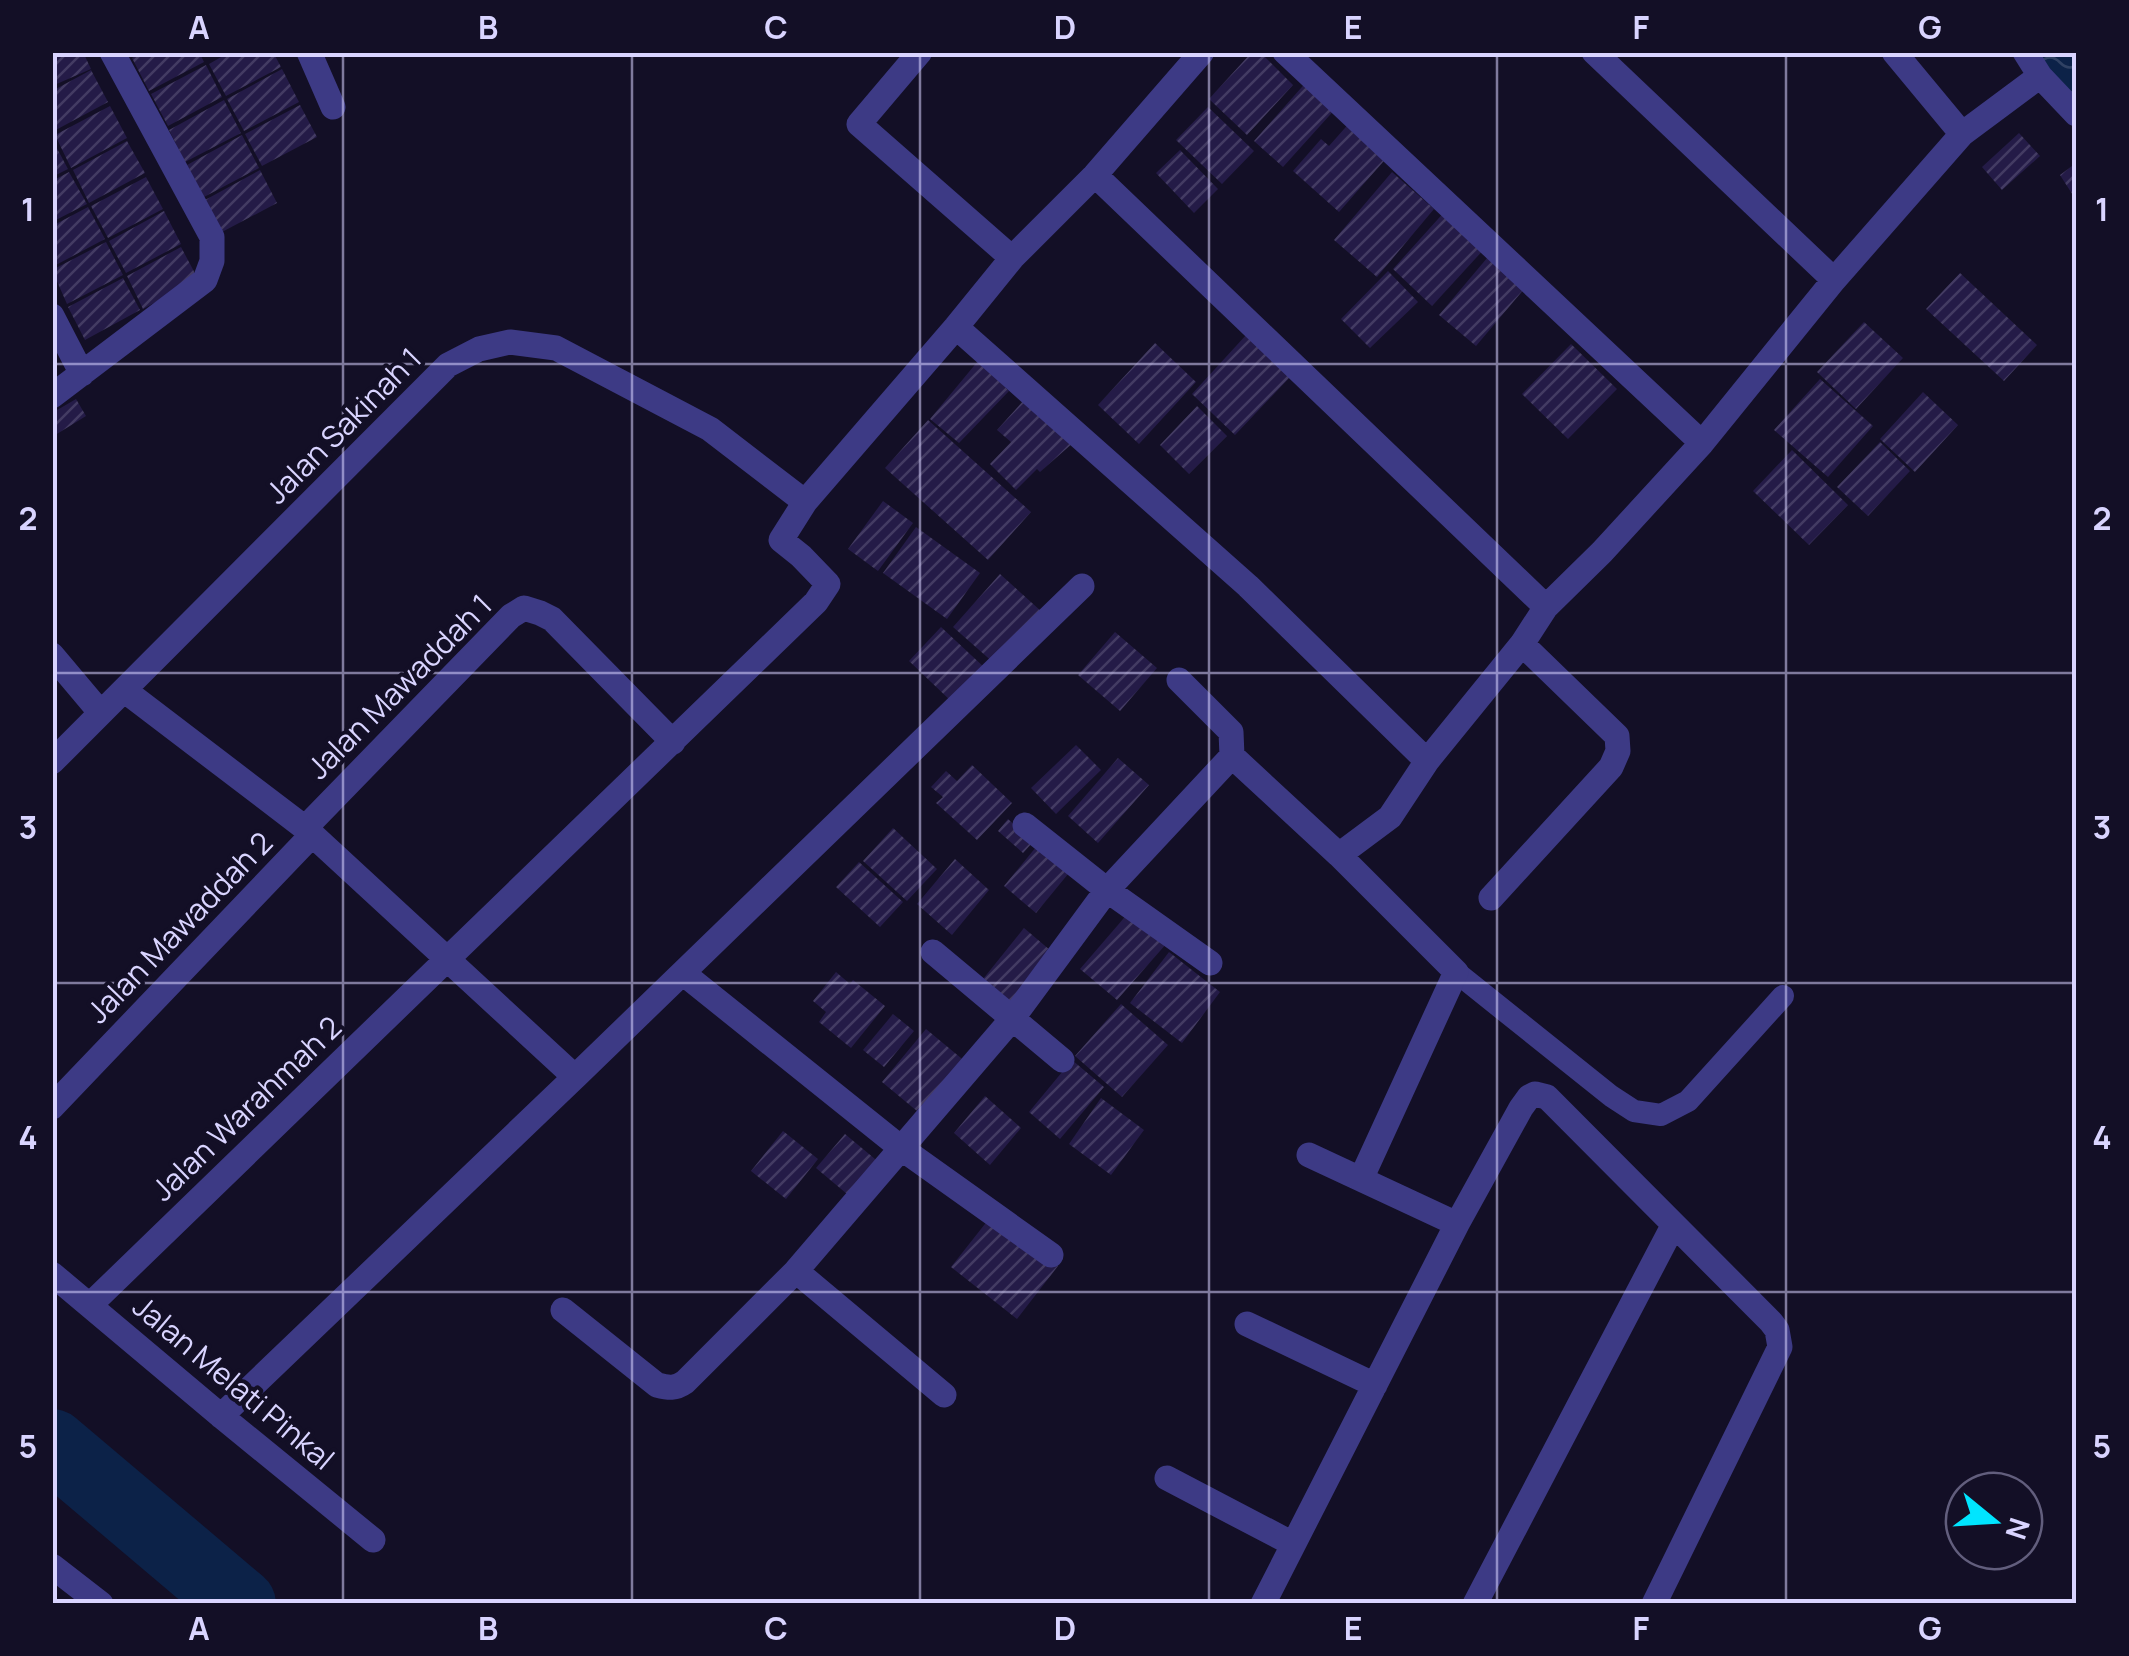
<svg xmlns="http://www.w3.org/2000/svg" width="2129" height="1656" viewBox="0 0 2129 1656" font-family="Manrope,sans-serif">
  <style>
    .water { fill: url(#water-waves) }
    .lines { fill: none; stroke-linecap: round; stroke-linejoin: round }
    .river { stroke: #0c2248; stroke-width: 72 }
    .building { fill: url(#building-hatch) }
    .service { stroke: #3d3a85; stroke-width: 22 }
    .minor { stroke: #3d3a85; stroke-width: 25 }
    .grid { fill: none; stroke: #d9d4ff; stroke-width: 2.5; stroke-opacity: 0.55 }
    .labels { text-anchor: middle; dominant-baseline: central; stroke-width: 8; stroke-linejoin: round; paint-order: stroke }
    .street-label { font-size: 30px; fill: #d9d4ff; stroke: #130f26 }
    .neatline { fill: none; stroke: #d9d4ff; stroke-width: 4 }
    .grid-label { font-size: 32px; text-anchor: middle; font-weight: bold; fill: #d9d4ff }
  </style>
  <defs>
    <pattern id="water-waves" width="16" height="10" patternUnits="userSpaceOnUse" patternTransform="scale(2.5)"><rect width="16" height="10" fill="#0c2248"/><path d="M0 5q4-4 8 0t8 0" fill="none" stroke="#2f4163"/></pattern>
    <pattern id="building-hatch" width="6" height="6" patternUnits="userSpaceOnUse" patternTransform="scale(2.5)"><rect width="6" height="6" fill="#241b47"/><path d="M-1 1l2-2M0 6l6-6M5 7l2-2" fill="none" stroke="#433b63"/></pattern>
  </defs>
  <rect width="100%" height="100%" fill="#130f26"/>
  <path class="water" d="M 2025,53 L 2076,53 L 2076,114 Z"/>
  <g class="lines">
    <path class="river" d="M 52,1445 L 240,1604"/>
  </g>
  <path class="building" d="M 61,52 L 83,52 L 91,69 L 52,86 L 52,57 Z
    M 143,52 L 199,52 L 204,62 L 149,91 L 132,58 Z
    M 230,52 L 273,52 L 281,67 L 226,96 L 209,64 Z
    M 1252,52 L 1260,52 L 1293,85 L 1247,135 L 1209,99 Z
    M 206,65 L 222,97 L 168,126 L 151,94 Z
    M 282,69 L 299,102 L 244,131 L 227,99 Z
    M 91,70 L 108,102 L 52,132 L 52,91 Z
    M 1309,79 L 1338,106 L 1283,167 L 1254,141 Z
    M 224,100 L 241,133 L 185,162 L 169,130 Z
    M 300,105 L 317,137 L 262,166 L 245,134 Z
    M 110,106 L 127,138 L 71,168 L 55,135 Z
    M 1208,107 L 1254,151 L 1222,184 L 1176,140 Z
    M 1352,120 L 1390,154 L 1339,212 L 1293,171 L 1321,139 L 1329,146 Z
    M 2019,133 L 2040,156 L 2002,190 L 1982,167 Z
    M 242,135 L 259,168 L 204,197 L 187,165 Z
    M 52,139 L 68,169 L 52,177 Z
    M 127,141 L 145,173 L 89,203 L 73,170 Z
    M 1180,150 L 1218,189 L 1194,213 L 1156,173 Z
    M 2076,163 L 2076,200 L 2060,175 Z
    M 260,170 L 277,203 L 222,232 L 205,200 Z
    M 69,172 L 87,204 L 52,222 L 52,181 Z
    M 1392,172 L 1434,209 L 1377,277 L 1334,240 Z
    M 146,177 L 163,209 L 108,238 L 91,206 Z
    M 88,207 L 105,239 L 52,267 L 52,226 Z
    M 1447,209 L 1487,246 L 1432,306 L 1393,269 Z
    M 164,211 L 181,244 L 126,273 L 109,241 Z
    M 106,242 L 123,275 L 67,304 L 52,270 Z
    M 181,247 L 198,279 L 143,309 L 127,276 Z
    M 1493,251 L 1530,282 L 1476,346 L 1439,315 Z
    M 1388,271 L 1418,302 L 1370,348 L 1341,319 Z
    M 1960,273 L 2037,345 L 2004,381 L 1926,309 Z
    M 123,278 L 140,310 L 85,340 L 68,307 Z
    M 1864,322 L 1903,358 L 1856,409 L 1817,372 Z
    M 1247,334 L 1291,376 L 1235,435 L 1192,394 Z
    M 1155,343 L 1196,382 L 1139,444 L 1098,405 Z
    M 1571,344 L 1617,389 L 1568,439 L 1522,394 Z
    M 978,361 L 1009,391 L 959,443 L 930,419 Z
    M 1820,379 L 1873,426 L 1828,477 L 1774,430 Z
    M 1923,392 L 1958,425 L 1915,472 L 1880,439 Z
    M 76,399 L 86,416 L 52,437 L 52,413 Z
    M 1024,400 L 1074,442 L 1040,472 L 1037,469 L 1016,490 L 990,464 L 1011,442 L 997,430 Z
    M 1197,406 L 1227,436 L 1189,474 L 1160,445 Z
    M 928,420 L 1031,512 L 988,560 L 885,468 Z
    M 1880,442 L 1910,471 L 1868,516 L 1837,487 Z
    M 1792,450 L 1848,505 L 1809,545 L 1753,491 Z
    M 883,501 L 913,523 L 878,571 L 848,549 Z
    M 916,527 L 980,573 L 947,619 L 883,573 Z
    M 1000,574 L 1042,612 L 995,664 L 953,627 Z
    M 941,627 L 986,669 L 953,703 L 909,661 Z
    M 1115,632 L 1157,668 L 1120,711 L 1078,675 Z
    M 1076,745 L 1101,770 L 1056,814 L 1031,788 Z
    M 1118,758 L 1149,785 L 1098,843 L 1068,816 Z
    M 972,765 L 1012,803 L 977,840 L 936,803 L 943,797 L 931,787 L 946,771 L 957,781 Z
    M 1008,819 L 1033,842 L 1023,853 L 998,831 Z
    M 893,828 L 937,869 L 907,901 L 863,861 Z
    M 1041,841 L 1073,868 L 1036,913 L 1004,886 Z
    M 955,859 L 989,890 L 952,935 L 917,904 Z
    M 859,862 L 903,902 L 880,927 L 836,887 Z
    M 1130,911 L 1167,943 L 1117,1000 L 1080,969 Z
    M 1024,928 L 1057,956 L 1016,1006 L 983,979 Z
    M 1169,952 L 1220,992 L 1182,1043 L 1130,1003 Z
    M 836,972 L 850,984 L 853,980 L 885,1006 L 851,1048 L 819,1022 L 826,1012 L 813,1001 Z
    M 1121,1004 L 1168,1045 L 1122,1097 L 1075,1056 Z
    M 893,1014 L 914,1031 L 884,1067 L 863,1050 Z
    M 926,1029 L 967,1063 L 923,1116 L 882,1082 Z
    M 1072,1060 L 1104,1087 L 1060,1139 L 1029,1112 Z
    M 985,1096 L 1021,1128 L 990,1165 L 954,1133 Z
    M 1101,1098 L 1144,1130 L 1111,1175 L 1069,1144 Z
    M 783,1131 L 818,1159 L 786,1199 L 751,1171 Z
    M 845,1134 L 881,1164 L 853,1199 L 816,1168 Z
    M 992,1215 L 1058,1266 L 1017,1319 L 951,1267 Z"/>
  <g class="lines">
    <path class="service" d="M 1456,972 L 1611,1096 L 1634,1111 L 1661,1115 L 1688,1101 L 1783,996"/>
    <path class="minor" d="M 309,52 L 333,107
      M 920,52 L 859,124 L 1012,258
      M 1285,52 L 1702,443
      M 1594,52 L 1834,280
      M 1894,52 L 1962,134
      M 2025,52 L 2040,76 L 2076,114
      M 1095,175 L 1546,607
      M 52,316 L 82,374
      M 956,327 L 1248,586 L 1427,761
      M 52,396 L 205,280 L 212,261 L 212,237 L 112,52
      M 52,655 L 100,712
      M 1179,680 L 1231,732 L 1232,756 L 1339,855 L 1456,972 L 1361,1179
      M 124,690 L 305,828 L 575,1077 L 1082,586
      M 52,762 L 448,365 L 479,349 L 510,342 L 556,348 L 710,429 L 805,502
      M 1025,825 L 1107,890 L 1210,963
      M 305,828 L 511,616 L 524,608 L 540,613 L 552,619 L 673,742
      M 1339,855 L 1390,817 L 1427,761 L 1522,644 L 1546,607 L 1602,552 L 1702,443 L 1834,280 L 1962,134 L 2040,76
      M 1491,898 L 1611,767 L 1618,751 L 1617,736 L 1522,644
      M 933,952 L 1062,1060
      M 684,974 L 901,1148 L 1051,1255
      M 52,1107 L 311,836
      M 1309,1155 L 1457,1224
      M 796,1271 L 944,1395
      M 52,1274 L 221,1416 L 373,1540
      M 91,1304 L 816,602 L 828,584 L 801,556 L 781,540 L 805,502 L 956,327 L 1012,258 L 1095,175 L 1202,52
      M 563,1310 L 657,1385 C 669,1388 675,1389 685,1382 L 796,1271 L 1012,1019 L 1107,890 L 1232,756
      M 1247,1324 L 1375,1385
      M 221,1416 L 575,1077
      M 1167,1478 L 1293,1544
      M 52,1566 L 101,1604
      M 1263,1604 L 1457,1224 L 1521,1108 L 1529,1097 L 1535,1094 L 1547,1097 L 1771,1322 L 1777,1330 L 1780,1347 L 1654,1604
      M 1475,1604 L 1673,1226"/>
  </g>
  <path class="grid" d="M 343,52 L 343,1604M 632,52 L 632,1604M 920,52 L 920,1604M 1209,52 L 1209,1604M 1497,52 L 1497,1604M 1786,52 L 1786,1604M 52,364 L 2076,364M 52,673 L 2076,673M 52,983 L 2076,983M 52,1292 L 2076,1292"/>
  <g class="labels">
    <g class="street-label">
      <text transform="translate(343 425) rotate(-45)">Jalan Sakinah 1</text>
      <text transform="translate(399 686) rotate(-45)">Jalan Mawaddah 1</text>
      <text transform="translate(179 927) rotate(-46)">Jalan Mawaddah 2</text>
      <text transform="translate(246 1108) rotate(-44)">Jalan Warahmah 2</text>
      <text transform="translate(234 1382) rotate(40)">Jalan Melati Pinkal</text>
    </g>
  </g>
  <rect width="2129" height="1656" fill="none" stroke="#130f26" stroke-width="110"/>
  <g transform="translate(1994 1521) rotate(108)"><circle r="48" fill="#130f26" stroke="#625e7d" stroke-width="2.5"/>
  <path d="M0-8L18 38L0 25L-18 38Z" fill="#00e5ff"/>
  <text y="-15" font-size="28" font-weight="bold" text-anchor="middle" fill="#d9d4ff">N</text>
  </g>
  <rect x="55" y="55" width="2019" height="1546" class="neatline"/>
  <g class="grid-label">
    <text x="199" y="39">A</text>
    <text x="488" y="39">B</text>
    <text x="776" y="39">C</text>
    <text x="1065" y="39">D</text>
    <text x="1353" y="39">E</text>
    <text x="1641" y="39">F</text>
    <text x="1930" y="39">G</text>
    <text x="28" y="221">1</text>
    <text x="2102" y="221">1</text>
    <text x="28" y="530">2</text>
    <text x="2102" y="530">2</text>
    <text x="28" y="839">3</text>
    <text x="2102" y="839">3</text>
    <text x="28" y="1149">4</text>
    <text x="2102" y="1149">4</text>
    <text x="28" y="1458">5</text>
    <text x="2102" y="1458">5</text>
    <text x="199" y="1640">A</text>
    <text x="488" y="1640">B</text>
    <text x="776" y="1640">C</text>
    <text x="1065" y="1640">D</text>
    <text x="1353" y="1640">E</text>
    <text x="1641" y="1640">F</text>
    <text x="1930" y="1640">G</text>
  </g>
</svg>
